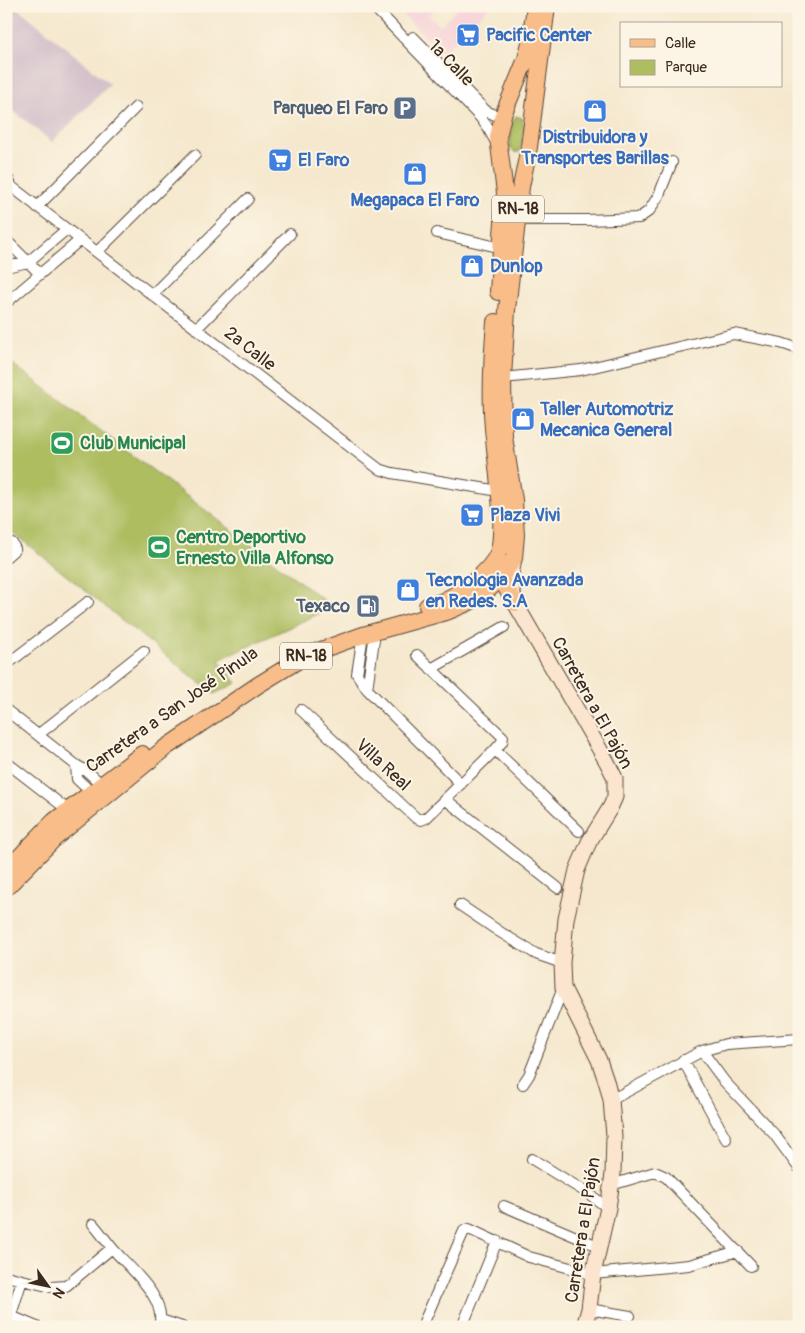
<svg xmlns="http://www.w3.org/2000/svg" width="805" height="1333" viewBox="0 0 805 1333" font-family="Pangolin,sans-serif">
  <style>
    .built { fill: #f6cfd6 }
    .industrial { fill: #d1bdc9 }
    .green { fill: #adbd60; stroke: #74743f }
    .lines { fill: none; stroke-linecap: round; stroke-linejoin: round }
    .street-casing { stroke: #574638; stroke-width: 12 }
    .secondary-casing { stroke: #574638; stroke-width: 17 }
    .primary-casing { stroke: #574638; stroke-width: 18 }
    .street { stroke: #fff; stroke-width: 10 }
    .secondary { stroke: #fce5cf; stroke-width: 15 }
    .primary { stroke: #f8bd88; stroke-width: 16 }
    .labels { text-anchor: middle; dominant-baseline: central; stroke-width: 4; stroke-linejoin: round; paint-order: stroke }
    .shield { fill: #fcf5e5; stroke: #75675a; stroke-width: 1 }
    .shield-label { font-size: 16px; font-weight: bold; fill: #3b2a1e }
    .shop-label { font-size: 18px; font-weight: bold; fill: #366cbe; stroke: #fcf5e5; text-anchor: start }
    .street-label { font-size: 18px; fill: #3b2a1e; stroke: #fcf5e5 }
    .service-label { font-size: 18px; font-weight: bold; fill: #4e5e75; stroke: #fcf5e5; text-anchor: end }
    .leisure-label { font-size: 18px; font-weight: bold; fill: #27864d; stroke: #fcf5e5; text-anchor: start }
  </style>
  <rect width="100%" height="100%" fill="#fcf5e5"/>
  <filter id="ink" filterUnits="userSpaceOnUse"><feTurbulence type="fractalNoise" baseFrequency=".02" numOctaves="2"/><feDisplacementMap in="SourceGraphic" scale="10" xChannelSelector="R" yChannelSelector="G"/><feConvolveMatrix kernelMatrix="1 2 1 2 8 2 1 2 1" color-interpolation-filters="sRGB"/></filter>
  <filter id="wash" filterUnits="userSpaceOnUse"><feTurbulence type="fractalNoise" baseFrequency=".0096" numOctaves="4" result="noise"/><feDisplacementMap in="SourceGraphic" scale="20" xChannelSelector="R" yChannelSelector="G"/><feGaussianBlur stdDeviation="1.12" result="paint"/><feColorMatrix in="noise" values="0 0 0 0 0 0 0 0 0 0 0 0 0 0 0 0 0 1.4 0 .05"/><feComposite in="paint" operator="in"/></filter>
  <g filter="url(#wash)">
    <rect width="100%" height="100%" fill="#f5e8ce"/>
    <path class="built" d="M 395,6 L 437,6 L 429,15 L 440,26 L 460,6 L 490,6 L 442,54 Z"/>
    <path class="industrial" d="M 6,6 L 15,6 L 110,84 L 52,142 L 6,105 Z"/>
    <path class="green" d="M 516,116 L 522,118 L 524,126 L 521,149 L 519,152 L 515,152 L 510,148 L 512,124 Z
      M 6,359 L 333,607 L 219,660 L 237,683 L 214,694 L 6,527 Z"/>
  </g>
  <g filter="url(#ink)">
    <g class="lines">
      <g class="street-casing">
        <path id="street" d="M 373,6 L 480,117 L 488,128 L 497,144
          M 413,37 L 486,111 L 495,115 L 503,115
          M 8,179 L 12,187 L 379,469 L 392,473 L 499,491
          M 37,207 L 136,107
          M 517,220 L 587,220 L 639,218 L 649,211 L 659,195 L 672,162
          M 437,233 L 502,248
          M 6,240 L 40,274
          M 97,252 L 195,155
          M 6,267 L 28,262 L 67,229
          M 152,295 L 248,199
          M 6,303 L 80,240
          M 196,329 L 290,234
          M 503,378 L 581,370 L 734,334 L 781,343 L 799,349
          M 6,546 L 12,543 L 15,549 L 6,557
          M 363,635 L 357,674 L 367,689 L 461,784
          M 6,665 L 88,602
          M 431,669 L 504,627
          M 367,689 L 375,633
          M 6,710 L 76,765 L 88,772 L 101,784
          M 301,710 L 416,818 L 421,820 L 426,818 L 495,750 L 502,742 L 503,737 L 417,655
          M 39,734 L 144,651
          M 495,750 L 579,831
          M 6,762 L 68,810
          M 76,765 L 77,779 L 91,792
          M 445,799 L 558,888
          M 460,905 L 500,932 L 536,954 L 562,963
          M 702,1051 L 724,1081 L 774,1134 L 799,1168
          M 683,1060 L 726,1139
          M 523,1084 L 529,1075 L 563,988
          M 611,1100 L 702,1051 L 726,1044 L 799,1039
          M 532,1159 L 589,1194 L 608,1208
          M 611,1185 L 655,1172 L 666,1177 L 751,1266
          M 504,1206 L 600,1247
          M 93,1224 C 100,1232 106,1241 113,1249 C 129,1268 168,1298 159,1327
          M 6,1276 L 51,1287 L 66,1286 L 112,1248
          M 589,1309 L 630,1316
          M 6,1314 L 37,1327
          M 11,1315 L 22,1280
          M 161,1320 L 182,1327
          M 424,1322 L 464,1231 L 469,1229 L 529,1257 L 593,1274 L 689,1265 L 738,1251
          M 462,1327 L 497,1241"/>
      </g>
      <g class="secondary-casing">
        <path id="secondary" d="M 514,558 L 510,581 L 515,603 L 607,762 L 615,778 L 615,797 L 610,808 L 589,842 L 577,870 L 566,919 L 562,963 L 563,988 L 599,1060 L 607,1084 L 611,1100 L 614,1136 L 613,1174 L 608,1208 L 593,1274 L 589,1309 L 584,1327"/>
      </g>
      <g class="primary-casing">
        <path id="primary" d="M 498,292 L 505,193 L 498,137 L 503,115 L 526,59 L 530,43 L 535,6
          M 501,569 L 501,579 L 515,603
          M 427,606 C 433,604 440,603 445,600 C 463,591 491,571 498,553 C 507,527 495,458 493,428 C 490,393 492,357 495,322
          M 6,871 L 53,822 L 142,754
          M 6,888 L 56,837 L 165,748 L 258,685 L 307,655 L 363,635 L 449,611 L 470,602 L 480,597 L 496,583 L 504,573 L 514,558 L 516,535 L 514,500 L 504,437 L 503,378 L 507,310 L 521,187 L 529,147 L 547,6"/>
      </g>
      <use href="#street" class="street"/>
      <use href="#secondary" class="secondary"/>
      <use href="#primary" class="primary"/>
    </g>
  </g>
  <defs>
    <g id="supermarket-square" transform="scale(1.25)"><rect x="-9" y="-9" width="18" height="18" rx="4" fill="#3f7fe0" stroke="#fcf5e5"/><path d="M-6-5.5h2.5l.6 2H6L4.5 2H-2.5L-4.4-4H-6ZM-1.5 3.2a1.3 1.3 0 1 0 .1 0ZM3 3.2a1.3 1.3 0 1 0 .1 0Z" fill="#fff"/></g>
    <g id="parking-square" transform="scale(1.25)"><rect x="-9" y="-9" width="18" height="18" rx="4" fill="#5c6f8a" stroke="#fcf5e5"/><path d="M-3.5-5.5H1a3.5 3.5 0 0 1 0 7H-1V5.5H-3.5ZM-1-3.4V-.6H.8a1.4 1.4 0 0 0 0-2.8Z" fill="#fff"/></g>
    <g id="shop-square" transform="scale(1.25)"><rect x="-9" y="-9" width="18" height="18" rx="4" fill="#3f7fe0" stroke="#fcf5e5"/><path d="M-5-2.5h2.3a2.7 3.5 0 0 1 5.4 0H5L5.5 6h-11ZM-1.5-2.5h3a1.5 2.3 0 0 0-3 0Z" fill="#fff"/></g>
    <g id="stadium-square" transform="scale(1.25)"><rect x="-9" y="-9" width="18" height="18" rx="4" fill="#2e9e5b" stroke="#fcf5e5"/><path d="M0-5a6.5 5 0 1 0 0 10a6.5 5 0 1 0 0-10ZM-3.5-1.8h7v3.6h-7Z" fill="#fff"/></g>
    <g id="fuel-square" transform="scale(1.25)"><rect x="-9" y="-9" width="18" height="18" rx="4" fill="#5c6f8a" stroke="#fcf5e5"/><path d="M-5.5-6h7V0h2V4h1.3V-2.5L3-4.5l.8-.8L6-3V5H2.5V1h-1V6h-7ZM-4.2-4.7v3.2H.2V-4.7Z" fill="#fff"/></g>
  </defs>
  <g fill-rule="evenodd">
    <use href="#supermarket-square" x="468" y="35"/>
    <use href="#parking-square" x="405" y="108"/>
    <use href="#shop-square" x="595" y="111"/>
    <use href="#supermarket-square" x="280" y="160"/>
    <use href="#shop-square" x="415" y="174"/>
    <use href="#shop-square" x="472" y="266"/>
    <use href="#shop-square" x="523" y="419"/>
    <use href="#stadium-square" x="62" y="443"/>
    <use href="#supermarket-square" x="472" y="515"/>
    <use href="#stadium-square" x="159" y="547"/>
    <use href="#shop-square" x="408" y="590"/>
    <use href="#fuel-square" x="368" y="606"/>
  </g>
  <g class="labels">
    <g class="shield">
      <rect x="492" y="195.5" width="52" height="27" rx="4"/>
      <rect x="280" y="642.5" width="52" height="27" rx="4"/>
    </g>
    <g class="shield-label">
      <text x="518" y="209">RN-18</text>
      <text x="306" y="656">RN-18</text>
    </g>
    <g class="shop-label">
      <text x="486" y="35">Pacific Center</text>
      <text x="595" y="137" text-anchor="middle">Distribuidora y<tspan x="595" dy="21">Transportes Barillas</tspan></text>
      <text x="298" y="160">El Faro</text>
      <text x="415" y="200" text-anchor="middle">Megapaca El Faro</text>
      <text x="490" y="266">Dunlop</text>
      <text x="540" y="409">Taller Automotriz<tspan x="540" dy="21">Mecanica General</tspan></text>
      <text x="490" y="515">Plaza Vivi</text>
      <text x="426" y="580">Tecnologia Avanzada<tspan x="426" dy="21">en Redes. S.A</tspan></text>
    </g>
    <g class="street-label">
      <text transform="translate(451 63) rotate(46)">1a Calle</text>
      <text transform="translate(250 349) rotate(38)">2a Calle</text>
      <text transform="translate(592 703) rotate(61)">Carretera a El Pajón</text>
      <text transform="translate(172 710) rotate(-35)">Carretera a San José Pinula</text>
      <text transform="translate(383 765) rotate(43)">Villa Real</text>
      <text transform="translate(583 1230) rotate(-81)">Carretera a El Pajón</text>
    </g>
    <g class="service-label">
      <text x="388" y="108">Parqueo El Faro</text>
      <text x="350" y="606">Texaco</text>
    </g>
    <g class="leisure-label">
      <text x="80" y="443">Club Municipal</text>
      <text x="176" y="537">Centro Deportivo<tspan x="176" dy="21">Ernesto Villa Alfonso</tspan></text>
    </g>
  </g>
  <rect width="805" height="1333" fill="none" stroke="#fcf5e5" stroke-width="25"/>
  <rect x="620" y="22" width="162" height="65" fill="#fcf5e5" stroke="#afa495"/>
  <rect x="630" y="39" width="25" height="8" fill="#f8bd88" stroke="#afa495"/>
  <text x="665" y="48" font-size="15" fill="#3b2a1e">Calle</text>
  <rect x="630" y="60" width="25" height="15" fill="#adbd60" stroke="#afa495"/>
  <text x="665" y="72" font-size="15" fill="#3b2a1e">Parque</text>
  <g transform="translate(48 1286) rotate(123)" stroke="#fcf5e5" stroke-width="4" paint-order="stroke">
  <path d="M0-4L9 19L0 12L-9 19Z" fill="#3b2a1e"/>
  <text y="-8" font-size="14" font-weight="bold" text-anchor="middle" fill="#3b2a1e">N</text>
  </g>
</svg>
